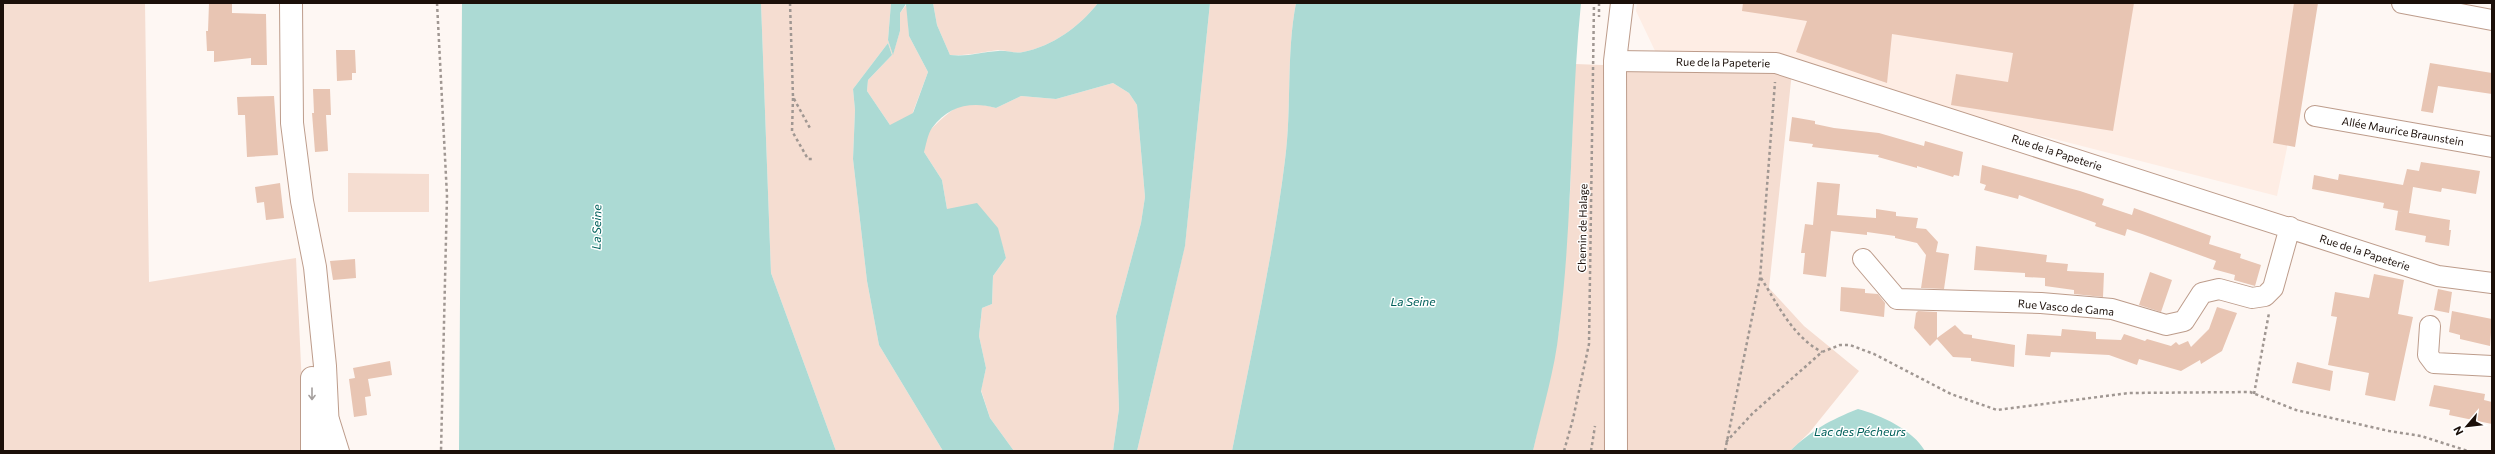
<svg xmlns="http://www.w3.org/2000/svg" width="2495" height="454" viewBox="0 0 2495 454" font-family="Commissioner,sans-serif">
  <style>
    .built { fill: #feede4 }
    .green { fill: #f5ddd1 }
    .water { fill: #acdad4 }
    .building { fill: #e8c5b3 }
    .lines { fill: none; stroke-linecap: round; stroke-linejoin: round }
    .service-casing { stroke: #bd9c8b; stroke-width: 12 }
    .minor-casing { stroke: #bd9c8b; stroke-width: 22 }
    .secondary-casing { stroke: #bd9c8b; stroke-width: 24 }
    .path { stroke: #a09792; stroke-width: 2.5; stroke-dasharray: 3 3; stroke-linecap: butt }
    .service { stroke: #fff; stroke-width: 10 }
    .minor { stroke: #fff; stroke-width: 20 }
    .secondary { stroke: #fff; stroke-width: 22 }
    .oneway { stroke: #a49f9d }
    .labels { text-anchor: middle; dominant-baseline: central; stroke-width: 3; stroke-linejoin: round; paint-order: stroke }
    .street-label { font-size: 11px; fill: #1b0f09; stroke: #fff }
    .water-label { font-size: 12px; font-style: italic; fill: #00605b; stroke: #fff }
  </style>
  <rect width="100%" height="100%" fill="#fef7f3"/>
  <path class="built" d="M 1637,3 L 2317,3 L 2277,196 L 1792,72 L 1657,55 L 1636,11 Z"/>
  <path class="green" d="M 3,3 L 145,3 L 149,282 L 296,258 L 305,451 L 3,451 Z
    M 761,3 L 891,3 L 888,40 L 893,54 L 900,31 L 900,13 L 907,4 L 909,36 L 928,72 L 913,112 L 931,129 C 954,107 962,98 996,108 L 1021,96 L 1056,99 L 1113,83 L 1129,93 L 1137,105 L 1145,197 L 1141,223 L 1116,316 L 1119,409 L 1113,451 L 1014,451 L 990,418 L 981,390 L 986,368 L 979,336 L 982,308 L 992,304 L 993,276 L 1006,258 L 997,228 L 947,209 L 942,180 L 924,152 L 890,125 L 867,91 L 868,80 L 892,55 L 888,43 L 853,89 L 855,110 L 853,159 L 867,281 L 879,345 L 943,451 L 836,451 L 771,273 Z
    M 933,3 L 1098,3 C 1079,27 1053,46 1023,52 C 1015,54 1006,50 999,50 C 981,52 969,56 950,55 L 937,25 Z
    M 1210,3 L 1296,3 C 1286,55 1292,108 1285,160 C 1273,257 1251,354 1232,451 L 1137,451 L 1185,245 Z
    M 1575,64 L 1792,72 L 1769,288 L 1804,326 L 1859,371 L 1809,433 L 1790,451 L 1533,451 L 1559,330 L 1570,192 Z
    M 348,173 L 429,174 L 429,212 L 348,212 Z"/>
  <path class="water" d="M 462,3 L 761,3 L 771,273 L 836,451 L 459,451 Z
    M 891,3 L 933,3 L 937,25 L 950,55 C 968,57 981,52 998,51 C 1006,50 1015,54 1023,52 C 1053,46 1079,27 1098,3 L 1210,3 L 1185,246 L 1137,451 L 1113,451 L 1119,409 L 1116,316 L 1141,223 L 1145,197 L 1137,105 L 1129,93 L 1113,83 L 1056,99 L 1021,96 L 996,108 C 971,101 948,106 932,128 C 928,133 926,145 924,152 L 942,180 L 947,209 L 977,203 L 998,228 L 1006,258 L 993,276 L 992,304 L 982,308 L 979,336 L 986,368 L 981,391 L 990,418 L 1014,451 L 943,451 L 879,345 L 867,281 L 853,159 L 855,110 L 853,89 L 888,43 L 892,55 L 868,80 L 867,91 L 890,125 L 913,113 L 928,72 L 909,36 L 906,4 L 900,13 L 900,31 L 893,55 L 888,40 Z
    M 1296,3 L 1581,3 C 1570,111 1573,221 1559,330 C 1555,370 1542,411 1533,451 L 1232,451 C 1251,354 1273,257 1285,160 C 1292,108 1286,55 1296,3 Z
    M 1858,409 C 1881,415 1913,430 1925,451 L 1790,451 C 1812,430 1830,420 1858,409 Z"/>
  <path class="building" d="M 209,3 L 232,3 L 232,13 L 266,14 L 267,65 L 251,65 L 251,58 L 214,62 L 214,51 L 207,51 L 206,31 L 208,31 Z
    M 1743,3 L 2134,3 L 2113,131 L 1951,105 L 1956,74 L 2008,82 L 2013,53 L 1892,34 L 1887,83 L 1796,52 L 1807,21 L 1742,11 Z
    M 2294,3 L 2318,3 L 2295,147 L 2273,143 Z
    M 336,50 L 355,50 L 356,73 L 352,73 L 352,80 L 337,81 Z
    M 2430,63 L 2492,73 L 2492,94 L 2438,86 L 2433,113 L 2421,111 Z
    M 313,89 L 330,89 L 331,115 L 326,115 L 328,151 L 315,152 L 312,113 L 314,113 Z
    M 274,96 L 278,155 L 247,157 L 245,115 L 238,115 L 237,97 Z
    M 1792,117 L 1815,121 L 1815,124 L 1834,128 L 1879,133 L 1924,146 L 1925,141 L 1963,152 L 1959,176 L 1954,175 L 1953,177 L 1917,166 L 1917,168 L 1878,157 L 1879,155 L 1812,147 L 1813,144 L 1789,141 Z
    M 2421,162 L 2480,171 L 2476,194 L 2442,188 L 2441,192 L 2413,187 L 2409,213 L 2383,208 L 2384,203 L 2312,189 L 2314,175 L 2338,180 L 2339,174 L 2403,185 L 2407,169 L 2419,171 Z
    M 1982,165 L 2080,191 L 2104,199 L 2102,205 L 2132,215 L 2134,208 L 2211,236 L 2209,244 L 2241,254 L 2240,258 L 2261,265 L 2255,286 L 2234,280 L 2235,275 L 2213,269 L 2216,261 L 2142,234 L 2127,229 L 2125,236 L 2095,226 L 2096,223 L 2019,195 L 2018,199 L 1984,190 L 1986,185 L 1980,183 Z
    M 1817,182 L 1840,184 L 1837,215 L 1876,218 L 1876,209 L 1896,212 L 1896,216 L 1918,218 L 1916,228 L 1926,229 L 1938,242 L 1936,252 L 1949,254 L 1944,289 L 1921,288 L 1926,255 L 1917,243 L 1895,238 L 1895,236 L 1867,232 L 1867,235 L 1831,231 L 1826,277 L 1803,274 L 1805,253 L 1801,253 L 1805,224 L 1813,225 Z
    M 280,183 L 284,218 L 266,220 L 264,202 L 257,203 L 255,187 Z
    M 2398,211 L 2450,220 L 2449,230 L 2451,230 L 2449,246 L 2425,242 L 2426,236 L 2395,230 Z
    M 1976,246 L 2047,255 L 2046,262 L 2068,264 L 2067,271 L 2104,273 L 2103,297 L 2074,294 L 2074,290 L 2045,286 L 2045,278 L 2025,277 L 2025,273 L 1974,270 Z
    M 355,259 L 356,278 L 333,280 L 330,261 Z
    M 2150,272 L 2172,280 L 2161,312 L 2139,305 Z
    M 2374,274 L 2404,280 L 2398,314 L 2413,317 L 2395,401 L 2365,395 L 2369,373 L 2328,365 L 2337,317 L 2331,316 L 2335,292 L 2369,298 Z
    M 1841,287 L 1865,289 L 1865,293 L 1878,294 L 1885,303 L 1884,317 L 1840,311 Z
    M 2438,289 L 2452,292 L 2449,313 L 2434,310 Z
    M 2217,307 L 2237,313 L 2222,351 L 2201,364 L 2200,360 L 2181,371 L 2139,359 L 2137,365 L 2109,355 L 2051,352 L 2050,357 L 2025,355 L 2027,334 L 2061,336 L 2062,329 L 2096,332 L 2096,339 L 2121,340 L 2124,334 L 2145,341 L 2147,339 L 2171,346 L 2176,342 L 2179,345 L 2188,341 L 2191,347 L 2209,329 Z
    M 1918,311 L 1937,312 L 1937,338 L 1955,325 L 1964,334 L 1972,335 L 1972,338 L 2015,345 L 2014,367 L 1971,361 L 1971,358 L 1953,357 L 1937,339 L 1930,346 L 1914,328 L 1916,313 Z
    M 2452,311 L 2492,319 L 2490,346 L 2460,339 L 2460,335 L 2449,332 Z
    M 390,361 L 392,375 L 368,379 L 371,396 L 365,397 L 367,415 L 354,417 L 349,379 L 355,378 L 353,368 Z
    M 2297,362 L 2333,371 L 2330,391 L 2292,383 Z
    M 2434,385 L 2485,394 L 2484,400 L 2492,402 L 2492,424 L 2449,415 L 2450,410 L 2429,406 Z"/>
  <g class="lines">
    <g class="service-casing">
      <path id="service" d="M 334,419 L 344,451"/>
    </g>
    <g class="minor-casing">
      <path id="minor" d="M 2402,3 L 2492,20
        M 1615,61 L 1776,63 L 2438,276 L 2492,283
        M 2315,116 L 2492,147
        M 1863,259 L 1897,299 L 2041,303 L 2112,309 L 2166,325 L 2184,321 L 2202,293 L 2219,289 L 2252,298 L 2265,296 L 2273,288 L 2290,227
        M 2430,326 L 2428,355 L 2434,363 L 2492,366"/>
    </g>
    <g class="secondary-casing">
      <path id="secondary" d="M 291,3 L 292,123 L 302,201 L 315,267 L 325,366 L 329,451
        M 312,451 L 312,378
        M 1616,451 L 1615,61 L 1622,3"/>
    </g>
    <path class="path" d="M 437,3 L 447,196 L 441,451
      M 790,3 L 793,97 L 811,130
      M 1599,3 L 1599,17
      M 793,98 L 792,131 L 808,159 L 812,159
      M 1761,278 C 1778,305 1793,337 1822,352
      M 2254,394 L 2269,313
      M 1726,442 L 1753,413 L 1822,352 L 1840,345 L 1850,345 L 1874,354 L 1951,394 L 1997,410 L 2129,393 L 2250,392 L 2296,410 L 2389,431 L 2421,436 L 2468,451
      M 1564,451 L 1573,419 L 1589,344 L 1594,3
      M 1591,451 L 1595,426
      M 1725,451 L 1760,278 L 1775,82"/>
    <use href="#service" class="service"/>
    <use href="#minor" class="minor"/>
    <use href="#secondary" class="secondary"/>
  </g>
  <defs><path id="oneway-shaft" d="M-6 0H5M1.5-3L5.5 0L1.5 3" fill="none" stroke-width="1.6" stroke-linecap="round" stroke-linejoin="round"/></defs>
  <use class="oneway" href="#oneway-shaft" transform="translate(312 394) rotate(90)"/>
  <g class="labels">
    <g class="street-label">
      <text transform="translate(1723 62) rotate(1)">Rue de la Papeterie</text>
      <text transform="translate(2403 131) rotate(10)">Allée Maurice Braunstein</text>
      <text transform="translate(2057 152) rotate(18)">Rue de la Papeterie</text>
      <text transform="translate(1582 228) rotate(-89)">Chemin de Halage</text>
      <text transform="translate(2365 252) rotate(18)">Rue de la Papeterie</text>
      <text transform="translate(2066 307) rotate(5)">Rue Vasco de Gama</text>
    </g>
    <g class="water-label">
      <text transform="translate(596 227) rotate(-89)">La Seine</text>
      <text x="1413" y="301">La Seine</text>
      <text x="1860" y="431">Lac des Pécheurs</text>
    </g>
  </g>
  <rect width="2495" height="454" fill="none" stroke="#1b0f09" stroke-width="8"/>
  <g transform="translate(2467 426) rotate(242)" stroke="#ffffff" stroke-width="3" paint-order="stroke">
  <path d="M0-3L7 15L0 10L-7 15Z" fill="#1b0f09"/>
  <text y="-6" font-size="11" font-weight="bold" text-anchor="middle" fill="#1b0f09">N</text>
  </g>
</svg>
